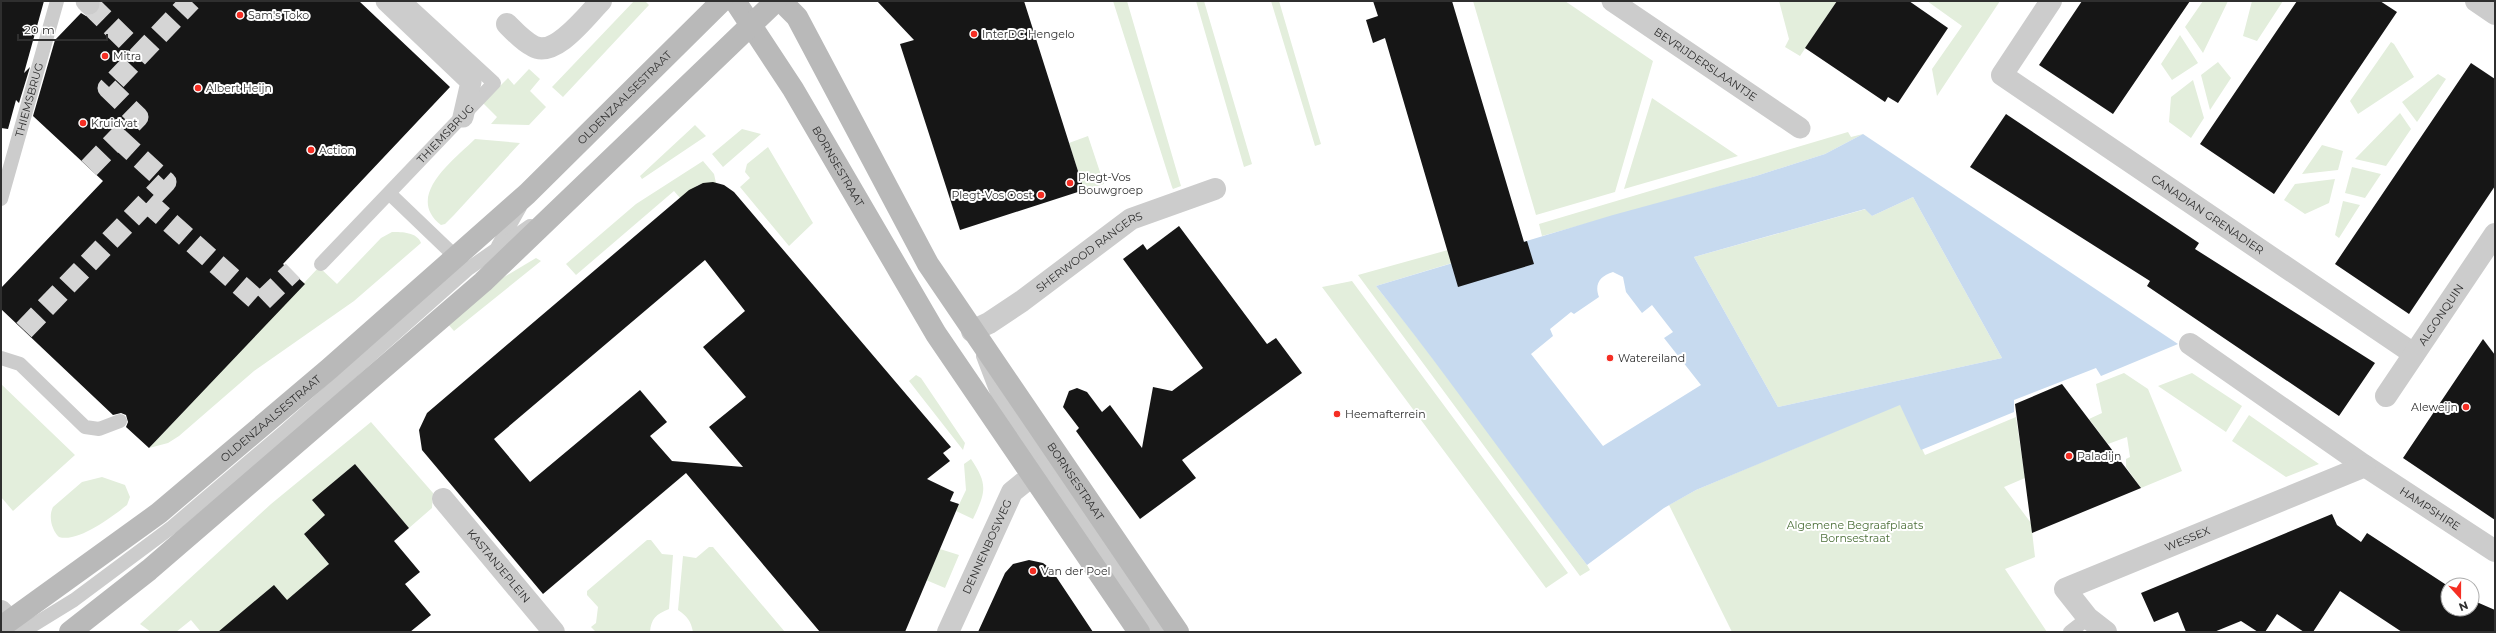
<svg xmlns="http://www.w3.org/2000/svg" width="2496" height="633" viewBox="0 0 2496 633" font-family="Montserrat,sans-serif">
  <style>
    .green { fill: #e3eedc }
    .water { fill: #c7daef; fill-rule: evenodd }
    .building { fill: #161616; fill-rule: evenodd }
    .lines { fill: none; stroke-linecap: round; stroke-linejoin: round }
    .pedestrian-tunnel { stroke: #d5d5d5; stroke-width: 21; stroke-dasharray: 21 10; stroke-linecap: butt }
    .service { stroke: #ccc; stroke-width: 14 }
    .pedestrian { stroke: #ccc; stroke-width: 21 }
    .minor { stroke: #ccc; stroke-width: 22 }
    .secondary { stroke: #b9b9b9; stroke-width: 22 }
    .poi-dot { fill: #f52e23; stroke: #fff; stroke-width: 1.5 }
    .labels { text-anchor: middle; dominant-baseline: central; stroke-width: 4; stroke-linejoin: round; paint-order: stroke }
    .poi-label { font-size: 11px; fill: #2f2f2f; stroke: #fff; text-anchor: start }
    .street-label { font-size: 11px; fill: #2f2f2f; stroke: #fff }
    .park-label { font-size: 11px; fill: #4b6f38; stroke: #fff }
  </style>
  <rect width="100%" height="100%" fill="#fff"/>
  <path class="green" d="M 634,1 L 645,1 L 649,5 L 563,97 L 552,87 Z
    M 1113,1 L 1127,1 L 1181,186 L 1173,189 L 1172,187 Z
    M 1196,1 L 1204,1 L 1252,164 L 1244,167 Z
    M 1271,1 L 1279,1 L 1321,144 L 1315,146 Z
    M 1473,1 L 1565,1 L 1653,61 L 1615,192 L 1536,215 Z
    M 1779,1 L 1837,1 L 1800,56 L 1785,47 L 1789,39 Z
    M 1927,1 L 2000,1 L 1937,96 L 1932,69 L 1962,26 Z
    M 2203,1 L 2228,1 L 2203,53 L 2185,27 Z
    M 2252,1 L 2283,1 L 2257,41 L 2243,36 Z
    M 2180,35 L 2198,63 L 2172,80 L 2161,64 Z
    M 2391,42 L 2394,44 L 2414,77 L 2358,114 L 2350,101 Z
    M 2218,62 L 2231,78 L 2210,110 L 2201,75 Z
    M 529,69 L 540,79 L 530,91 L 546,107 L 529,125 L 491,124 L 497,117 L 483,103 L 508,78 L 514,85 Z
    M 2438,74 L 2446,79 L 2417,122 L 2402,102 Z
    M 2193,80 L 2204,118 L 2191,138 L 2169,122 L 2171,97 Z
    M 1652,98 L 1738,156 L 1624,189 Z
    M 2400,113 L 2411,129 L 2386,166 L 2355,159 Z
    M 695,125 L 706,136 L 642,179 L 640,176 Z
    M 742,129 L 761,134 L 723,167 L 712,154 Z
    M 1848,132 L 1851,137 L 1863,134 L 1825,154 L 1756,176 L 1542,236 L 1539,224 Z
    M 1088,136 L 1104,184 L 1084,190 L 1069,143 Z
    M 475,139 L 520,143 L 454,215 L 445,224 L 441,225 C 404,196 454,160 475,139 Z
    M 2322,145 L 2343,151 L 2338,170 L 2302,174 Z
    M 768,147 L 813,223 L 789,246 L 740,187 L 750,178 L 745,172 L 747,164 Z
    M 703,161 L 714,174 L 716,183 L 698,185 L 680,198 L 674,191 L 576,275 L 566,264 L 636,204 Z
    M 2352,167 L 2381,174 L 2365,198 L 2345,193 Z
    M 2335,179 L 2329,203 L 2305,214 L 2284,200 L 2295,184 Z
    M 1913,197 L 2002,358 L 1778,407 L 1694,257 L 1866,209 L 1872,216 Z
    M 2343,201 L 2360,205 L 2339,238 L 2335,235 Z
    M 392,232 C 402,232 417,232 421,243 L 354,301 L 254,371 L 179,436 L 168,443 L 149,448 L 319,267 L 337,284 L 381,238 Z
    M 1448,250 L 1452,263 L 1376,286 C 1450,377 1516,473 1587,565 L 1590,570 L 1580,576 L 1358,275 Z
    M 536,258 L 541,261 L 454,331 L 447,323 L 499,280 Z
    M 1352,281 L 1568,573 L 1546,588 L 1322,287 Z
    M 2124,373 L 2148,389 L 2182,471 L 2141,488 L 2126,467 L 2126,459 L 2130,457 L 2127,437 L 2108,444 L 2089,419 L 2102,413 L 2096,384 Z
    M 2192,373 L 2242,406 L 2226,432 L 2158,386 Z
    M 916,375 L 921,378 L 965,443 L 963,450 L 909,381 Z
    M 1,384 L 75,455 L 13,511 L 1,497 Z
    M 1900,404 L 1925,455 L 2016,417 L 2025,478 L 2004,487 L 2031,523 L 2035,557 L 2005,569 L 2047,632 L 1732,632 L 1669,505 L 1696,490 Z
    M 2249,415 L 2319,464 L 2286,477 L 2232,441 Z
    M 371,422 L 433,493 L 432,508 L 409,528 L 355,464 L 313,500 L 325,515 L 304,534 L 329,564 L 310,603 L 230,632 L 201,632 L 191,620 L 176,632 L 151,632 L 140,624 L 271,504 Z
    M 971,459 C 988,484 986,492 973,519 L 956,511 L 966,490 L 964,464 Z
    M 102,477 L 125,485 L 130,497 L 127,505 C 113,516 78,543 59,537 C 52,530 48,517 53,507 L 82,482 Z
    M 647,540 L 651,540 L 662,554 L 673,555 L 669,609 C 656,614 651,619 650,632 L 596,632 L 591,627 L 596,623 L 598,607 L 587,595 L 587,591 Z
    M 709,547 L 713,547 L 785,632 L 693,632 C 691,621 687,616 678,610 L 683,556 L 696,558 Z
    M 940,549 L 959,555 L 945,588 L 926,580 Z"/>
  <path class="water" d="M 1863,134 L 2178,344 L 2101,376 L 2096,368 L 2014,400 L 2014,412 L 1921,450 L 1900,405 L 1696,490 L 1664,508 L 1587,565 C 1515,473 1449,377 1376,286 L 1613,215 L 1756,176 L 1825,154 ZM 1913,197 L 2002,358 L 1778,407 L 1694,257 L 1865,209 L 1872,216 ZM 1613,272 L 1623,277 L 1626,292 L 1642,313 L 1652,305 L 1673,332 L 1664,338 L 1701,385 L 1603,446 L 1531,354 L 1553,336 L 1550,329 L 1571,312 L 1574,314 L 1599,297 C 1594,284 1600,276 1613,272 Z"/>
  <path class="building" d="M 1,1 L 44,1 L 24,73 L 30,67 L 19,103 L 16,100 L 8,129 L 1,128 Z
    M 101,1 L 359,1 L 450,87 L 283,264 L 305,284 L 149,448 L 126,427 L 128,422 L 126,415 L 121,413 L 113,415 L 1,309 L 1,288 L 103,181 L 33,116 L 55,40 L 81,13 L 86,16 L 97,13 Z
    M 877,1 L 1024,1 L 1084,190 L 960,230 L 900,44 L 914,40 Z
    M 1373,1 L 1452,1 L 1524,242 L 1527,241 L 1534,264 L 1458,287 L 1385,38 L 1373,43 L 1366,20 L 1378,16 Z
    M 1837,1 L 1909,1 L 1948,28 L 1898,103 L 1888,97 L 1885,102 L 1805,48 Z
    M 2082,1 L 2190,1 L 2113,114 L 2039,65 Z
    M 2297,1 L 2380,1 L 2397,12 L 2274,194 L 2200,144 Z
    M 2471,63 L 2495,79 L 2495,186 L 2409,314 L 2335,264 Z
    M 2006,114 L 2199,243 L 2195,249 L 2375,363 L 2339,416 L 2147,286 L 2150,281 L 1970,167 Z
    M 713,182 L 724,185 L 734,192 L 951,447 L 943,453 L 950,461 L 927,479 L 954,492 L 950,501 L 959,504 L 905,632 L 820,632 L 686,473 L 543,594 L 422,450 L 419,430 L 427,413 L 689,190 L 703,183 ZM 705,260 L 745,311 L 703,347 L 746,397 L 709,427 L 743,467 L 672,461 L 650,436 L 667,422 L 640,390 L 530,482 L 494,439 Z
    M 1179,226 L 1267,344 L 1276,338 L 1302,373 L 1182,460 L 1196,478 L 1140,519 L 1076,431 L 1079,428 L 1063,407 L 1069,391 L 1077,388 L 1087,392 L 1102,412 L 1110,405 L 1142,448 L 1153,387 L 1172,391 L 1203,368 L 1123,259 L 1143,244 L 1147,250 Z
    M 2483,339 L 2495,355 L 2495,520 L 2403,458 Z
    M 2062,384 L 2141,488 L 2032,533 L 2015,404 Z
    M 355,464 L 409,528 L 394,541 L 420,572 L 405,584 L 431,615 L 410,632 L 218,632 L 274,585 L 287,600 L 329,564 L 304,534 L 325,515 L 312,500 Z
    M 2332,514 L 2337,525 L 2361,542 L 2367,533 L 2448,586 L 2448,609 L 2472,609 L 2472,600 L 2495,610 L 2495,632 L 2402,632 L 2340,591 L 2313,632 L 2304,632 L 2277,614 L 2265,632 L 2258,632 L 2241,621 L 2214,632 L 2186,632 L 2178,612 L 2154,622 L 2141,593 Z
    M 1029,560 L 1043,563 L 1051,569 L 1093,632 L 978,632 L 1005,573 L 1013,564 Z"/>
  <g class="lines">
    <path class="pedestrian-tunnel" d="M 89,4 L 141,55
      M 118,138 L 166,182 L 147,202 L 260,303 L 293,271
      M 89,168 L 138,117 L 108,88 L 191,1
      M 24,330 L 147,202"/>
    <g class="service">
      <path d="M 390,194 L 461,262"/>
      <path id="s1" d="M 1,199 L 57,1"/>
      <path d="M 498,246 L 520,207"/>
      <path id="s2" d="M 321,264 L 494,83 L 405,1"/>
      <path d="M 983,356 L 999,398 L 1158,632"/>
      <path d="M 1,358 L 20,364 L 85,427 L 99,429 L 120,421"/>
      <path d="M 22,632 L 74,600 L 172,527 L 284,432 L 468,269 L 530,226"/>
      <path d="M 2070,632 L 2088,618"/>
    </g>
    <g class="pedestrian">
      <path d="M 86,1 L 89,4"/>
      <path d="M 386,1 L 471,82 L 463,117"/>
      <path id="s3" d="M 1612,1 L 1800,128"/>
    </g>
    <g class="minor">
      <path id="s4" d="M 2051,1 L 2002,75 L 2414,354"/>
      <path d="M 2476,1 L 2495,14"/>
      <path d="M 507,24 C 515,32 523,41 533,46 C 555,59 587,15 601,1"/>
      <path id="s5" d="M 972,331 L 989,323 L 1022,301 L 1131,219 L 1215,189"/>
      <path id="s6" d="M 2190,344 L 2365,466 L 2495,551"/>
      <path id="s7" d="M 2386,396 L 2495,234"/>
      <path id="s8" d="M 443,499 L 554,632"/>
      <path d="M 1,611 L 21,632"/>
      <path id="s9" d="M 948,632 L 1012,492 L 1057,456"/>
      <path id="s10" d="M 2106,632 L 2088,618 L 2065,589 L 2365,466"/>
    </g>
    <g class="secondary">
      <path id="s11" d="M 735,1 L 793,89 L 936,334 L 1139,632"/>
      <path id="s12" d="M 781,1 L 797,17 L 928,264 L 1178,632"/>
      <path id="s13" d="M 1,627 L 159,513 L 329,369 L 527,194 L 722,1"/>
      <path d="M 70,632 L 149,570 L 483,282 L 776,1"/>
    </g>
  </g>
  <g class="poi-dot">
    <circle cx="240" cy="15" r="4"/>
    <circle cx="974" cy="34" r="4"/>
    <circle cx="105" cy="56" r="4"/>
    <circle cx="198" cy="88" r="4"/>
    <circle cx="83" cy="123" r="4"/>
    <circle cx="311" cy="150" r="4"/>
    <circle cx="1070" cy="183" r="4"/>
    <circle cx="1041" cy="195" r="4"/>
    <circle cx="1610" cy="358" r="4"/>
    <circle cx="2466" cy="407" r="4"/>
    <circle cx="1337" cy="414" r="4"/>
    <circle cx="2069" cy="456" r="4"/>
    <circle cx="1033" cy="571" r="4"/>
  </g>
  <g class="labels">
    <g class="poi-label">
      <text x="248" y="15">Sam's Toko</text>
      <text x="982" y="34">InterDC Hengelo</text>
      <text x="113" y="56">Mitra</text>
      <text x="206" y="88">Albert Heijn</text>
      <text x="91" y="123">Kruidvat</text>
      <text x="319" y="150">Action</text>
      <text x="1078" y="177">Plegt-Vos<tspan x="1078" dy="13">Bouwgroep</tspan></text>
      <text x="1033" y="195" text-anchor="end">Plegt-Vos Oost</text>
      <text x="1618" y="358">Watereiland</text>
      <text x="2458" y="407" text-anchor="end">Aleweijn</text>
      <text x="1345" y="414">Heemafterrein</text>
      <text x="2077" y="456">Paladijn</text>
      <text x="1041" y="571">Van der Poel</text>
    </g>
    <g class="street-label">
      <text stroke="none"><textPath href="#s3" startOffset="113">BEVRIJDERSLAANTJE</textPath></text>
      <text stroke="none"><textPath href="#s13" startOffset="819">OLDENZAALSESTRAAT</textPath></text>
      <text stroke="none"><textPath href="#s1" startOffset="103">THIEMSBRUG</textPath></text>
      <text stroke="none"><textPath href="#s2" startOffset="180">THIEMSBRUG</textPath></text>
      <text stroke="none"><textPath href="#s11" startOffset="195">BORNSESTRAAT</textPath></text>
      <text stroke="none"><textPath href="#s4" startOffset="337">CANADIAN GRENADIER</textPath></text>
      <text stroke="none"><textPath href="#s5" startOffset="142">SHERWOOD RANGERS</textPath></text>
      <text stroke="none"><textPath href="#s7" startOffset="98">ALGONQUIN</textPath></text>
      <text stroke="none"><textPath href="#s13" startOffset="341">OLDENZAALSESTRAAT</textPath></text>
      <text stroke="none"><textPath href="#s12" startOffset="565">BORNSESTRAAT</textPath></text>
      <text stroke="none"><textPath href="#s6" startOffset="291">HAMPSHIRE</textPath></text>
      <text stroke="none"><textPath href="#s10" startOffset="192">WESSEX</textPath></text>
      <text stroke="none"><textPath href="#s9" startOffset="94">DENNENBOSWEG</textPath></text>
      <text stroke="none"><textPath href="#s8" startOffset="87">KASTANJEPLEIN</textPath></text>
    </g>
    <g class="park-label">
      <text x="1855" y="525">Algemene Begraafplaats<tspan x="1855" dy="13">Bornsestraat</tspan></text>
    </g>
  </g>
  <rect width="2496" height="633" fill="none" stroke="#2f2f2f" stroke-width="4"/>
  <g transform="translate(2460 597) rotate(159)"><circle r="19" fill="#ffffff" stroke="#acacac"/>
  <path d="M0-3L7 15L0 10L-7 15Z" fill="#f52e23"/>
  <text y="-6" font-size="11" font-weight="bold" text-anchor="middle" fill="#2f2f2f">N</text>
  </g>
  <path d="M18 34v6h89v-6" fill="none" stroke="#2f2f2f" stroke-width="2"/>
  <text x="24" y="34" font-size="12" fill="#2f2f2f" stroke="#ffffff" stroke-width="3" paint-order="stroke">20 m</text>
</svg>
